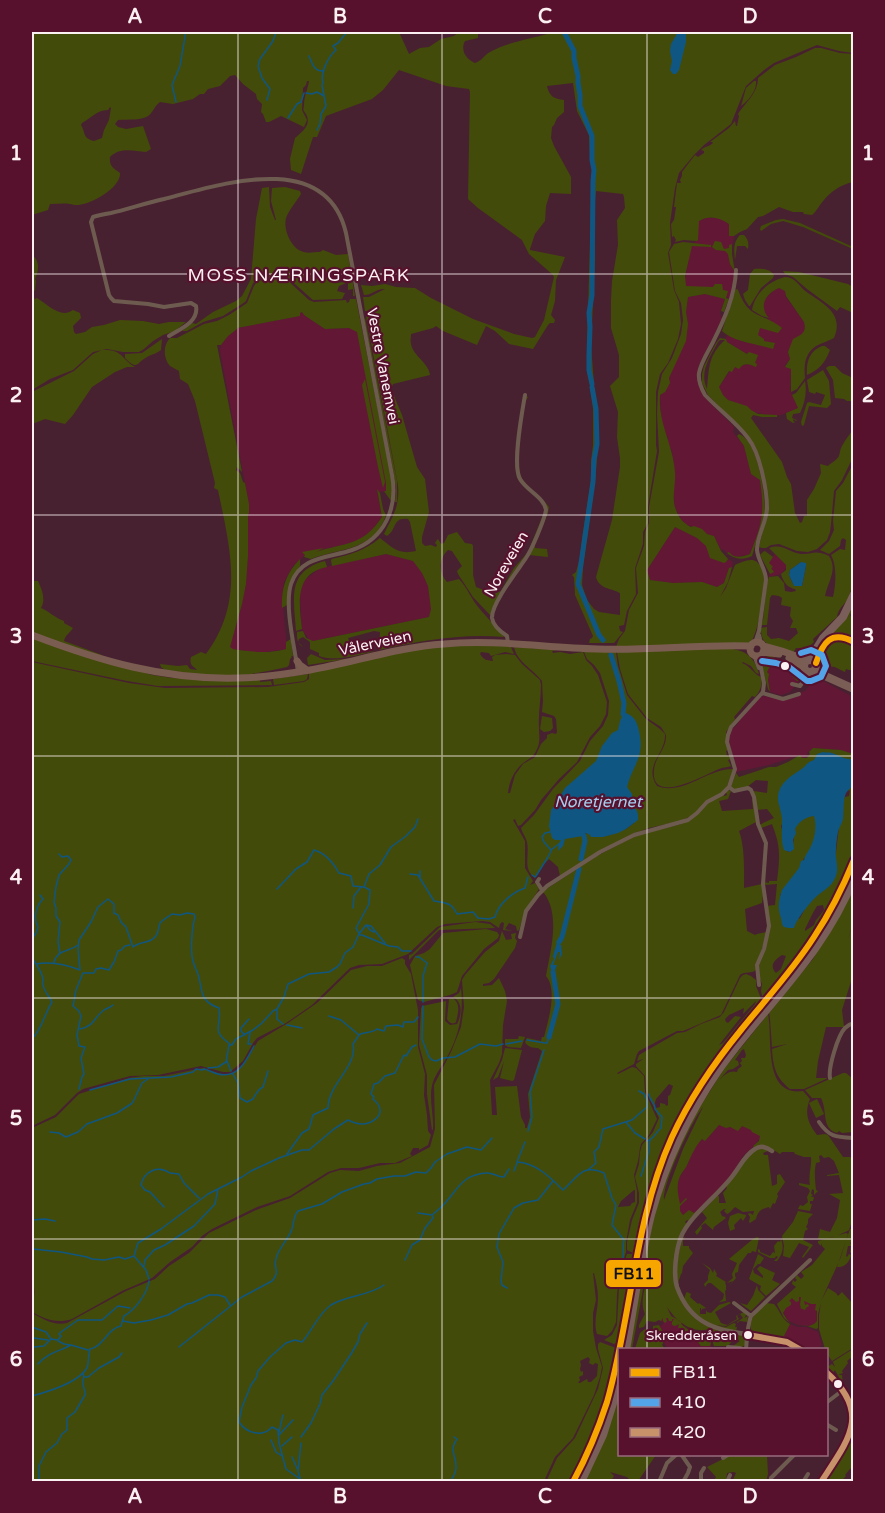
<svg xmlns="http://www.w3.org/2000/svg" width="885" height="1513" viewBox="0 0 885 1513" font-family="'Varela Round',sans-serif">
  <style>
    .built { fill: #621835 }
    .green { fill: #434b0a; fill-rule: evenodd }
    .water { fill: #0f5782 }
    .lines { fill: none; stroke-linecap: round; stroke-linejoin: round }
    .stream { stroke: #0f5782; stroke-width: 1.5 }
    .river { stroke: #0f5782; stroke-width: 5 }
    .minor { stroke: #6e5b50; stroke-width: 4 }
    .tertiary { stroke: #6e5b50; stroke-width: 4.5 }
    .primary { stroke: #7a5d50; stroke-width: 7 }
    .trunk { stroke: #7a5e55; stroke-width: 8 }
    .motorway { stroke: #7a5e5a; stroke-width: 8 }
    .bus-1-casing { stroke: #58112d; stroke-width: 10 }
    .bus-2-casing { stroke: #58112d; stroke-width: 10 }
    .bus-3-casing { stroke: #58112d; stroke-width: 10 }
    .bus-1 { stroke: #f7a600; stroke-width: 6 }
    .bus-2 { stroke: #53a3e8; stroke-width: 6 }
    .bus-3 { stroke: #c7916a; stroke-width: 6 }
    .grid { fill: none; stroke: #fbf1f3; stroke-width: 1.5; stroke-opacity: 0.55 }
    .bus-dot { fill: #fbf1f3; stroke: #58112d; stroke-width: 2 }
    .labels { text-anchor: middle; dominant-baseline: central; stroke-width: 4.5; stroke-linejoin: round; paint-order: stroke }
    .bus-label { font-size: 14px; fill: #fbf1f3; stroke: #58112d; text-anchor: end }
    .street-label { font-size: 15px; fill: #fbf1f3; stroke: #58112d }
    .water-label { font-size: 16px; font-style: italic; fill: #a4cdee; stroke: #58112d }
    .quarter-label { font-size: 18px; letter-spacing: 1.5px; fill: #fbf1f3; stroke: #58112d }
    .line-badge { stroke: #58112d; stroke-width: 2 }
    .pale-badge-label { font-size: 16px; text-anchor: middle; font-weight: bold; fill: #111 }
    .neatline { fill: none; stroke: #fbf1f3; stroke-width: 2 }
    .grid-label { font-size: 20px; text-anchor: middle; font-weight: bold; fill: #fbf1f3 }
  </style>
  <rect width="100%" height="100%" fill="#482130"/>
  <path class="built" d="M 706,218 L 719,218 L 724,220 L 729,224 L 729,236 L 734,236 L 731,251 L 735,281 L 729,299 L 713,287 L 687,287 L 684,284 L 691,248 L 694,243 L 698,240 L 698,221 Z
    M 779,288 L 785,291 L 786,297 L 804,322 L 805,327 L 803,334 L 798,337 L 788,352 L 790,359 L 785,365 L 786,367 L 791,369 L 790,390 L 798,408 L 781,415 L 772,416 L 754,412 L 728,400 L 723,395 L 719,387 L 730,371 L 735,367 L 749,364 L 754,356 L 744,352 L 727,342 L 725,340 L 727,335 L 744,342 L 755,343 L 760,328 L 765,319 L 768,320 L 769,318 L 765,313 L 763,308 L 765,299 L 774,290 Z
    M 705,294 L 725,299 L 720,313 L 722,319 L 698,367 L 698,377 L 700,389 L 709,402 L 734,427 L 733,432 L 744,446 L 751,474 L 760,480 L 763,499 L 763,516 L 757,536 L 750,554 L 737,557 L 731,555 L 729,552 L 727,553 L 723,549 L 721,550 L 714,536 L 707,534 L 686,524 L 681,519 L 675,507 L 673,488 L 675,475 L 672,451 L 668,444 L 668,438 L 664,431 L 661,418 L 660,396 L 670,383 L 669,378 L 688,324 L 686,312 L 688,297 Z
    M 303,312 L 304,315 L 325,329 L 349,328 L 355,330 L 358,334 L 387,486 L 386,491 L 379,492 L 377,490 L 382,517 L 372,530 L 359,540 L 347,544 L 324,549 L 304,556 L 293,566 L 284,582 L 282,597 L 287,649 L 259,653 L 233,649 L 231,649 L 230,645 L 239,616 L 246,584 L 248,556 L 247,521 L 249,504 L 220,351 L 221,345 L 228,336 L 237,329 L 237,328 L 299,316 L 300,313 Z
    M 675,527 L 697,538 L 727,561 L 728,559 L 733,562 L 732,567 L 729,568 L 724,583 L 717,587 L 702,582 L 673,583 L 650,580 L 647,570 Z
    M 386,554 L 413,561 L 422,573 L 428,586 L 431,602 L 431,609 L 429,617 L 313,641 L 309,640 L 302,629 L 301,617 L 300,594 L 301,587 L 306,579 L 319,569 L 325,567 Z
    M 775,554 L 786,565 L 786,568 L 781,574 L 769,577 L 771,568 L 769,563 Z
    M 770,664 L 784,667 L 797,674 L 793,675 L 797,681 L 799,681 L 790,692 L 781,695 L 770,692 L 768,680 L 769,674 L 766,672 Z
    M 816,680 L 821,680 L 853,697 L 853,754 L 841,750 L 813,748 L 808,752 L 806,757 L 802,758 L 800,755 L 769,765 L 736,772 L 736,764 L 729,745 L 729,737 L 731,730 L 737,725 L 739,721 L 759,698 L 764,696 L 784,700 L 790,699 L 799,693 L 805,691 L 813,681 Z
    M 719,1125 L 734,1128 L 742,1126 L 748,1128 L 760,1135 L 760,1138 L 755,1145 L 743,1156 L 731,1176 L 691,1219 L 685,1214 L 683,1215 L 680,1211 L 680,1206 L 677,1192 L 679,1178 L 689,1162 L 689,1158 L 695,1146 L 703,1139 L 705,1141 Z
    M 815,1281 L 817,1321 L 814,1324 L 809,1326 L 798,1325 L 789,1321 L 786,1318 L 782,1308 L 792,1298 Z
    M 667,1308 L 671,1316 L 680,1321 L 684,1327 L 693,1331 L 707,1332 L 711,1342 L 711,1349 L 668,1349 L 663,1341 L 666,1337 L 659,1327 L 664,1323 L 661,1321 L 661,1318 Z
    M 790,1324 L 798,1327 L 806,1327 L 818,1332 L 822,1345 L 817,1349 L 809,1349 L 784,1336 Z"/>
  <path class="green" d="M 32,32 L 399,32 L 409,54 L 420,48 L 429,47 L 441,39 L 454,36 L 459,32 L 476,32 L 478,33 L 478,38 L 465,41 C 460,50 466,59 475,63 C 482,61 484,55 490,52 C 505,43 530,39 547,34 L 547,32 L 853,32 L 853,53 L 839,51 L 817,45 L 774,63 L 764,70 L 746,86 L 731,124 L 704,145 L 694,155 L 679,173 L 675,188 L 670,223 L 671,245 L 668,253 L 674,290 L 679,302 L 681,324 L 678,339 L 668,363 L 660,374 L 656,392 L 656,445 L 657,451 L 648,506 L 648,523 L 643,532 L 643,544 L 635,568 L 636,594 L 627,611 L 624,625 L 619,626 L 620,631 L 623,632 L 614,643 L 589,643 L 590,639 L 592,638 L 593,636 L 575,595 L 574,577 L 572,575 L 576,572 L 580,558 L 582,539 L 591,480 L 591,461 L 593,445 L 593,409 L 590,387 L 594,387 L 598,412 L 598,446 L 595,481 L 583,567 L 582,585 L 587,600 L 594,609 L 599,612 L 620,615 L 620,593 C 611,588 599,589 596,577 L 612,520 L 620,467 L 620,458 L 617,437 L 618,412 L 610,386 L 619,377 L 619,355 L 611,328 L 611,300 L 612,281 L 618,245 L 617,220 L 625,208 L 624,197 L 623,194 L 596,191 L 595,200 L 595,259 L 591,345 L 594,384 L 590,384 L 587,372 L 587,348 L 592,171 L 590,155 L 589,135 L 577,111 L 573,83 L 547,86 C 549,96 554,99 564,100 L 564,112 L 557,118 L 554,125 L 552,127 L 551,138 L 554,146 L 571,177 L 571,194 L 550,193 L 546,206 L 545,221 L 535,234 L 530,249 L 530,250 L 565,257 L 556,280 L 555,301 L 551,315 L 555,320 L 554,323 L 550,323 L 548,325 L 533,349 L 509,344 L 495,331 L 486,326 L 477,345 L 443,331 L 436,326 L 433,328 L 411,334 C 411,338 410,341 411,344 C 413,356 429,363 430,375 L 393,384 L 391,389 L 402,415 L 417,467 L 425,479 L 429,512 L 422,537 L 422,543 L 425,546 L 431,545 L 436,547 L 437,545 L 435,543 L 437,540 L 438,539 L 441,544 L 444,543 L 448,535 L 457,532 L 465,543 L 472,544 L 473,546 L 473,575 L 476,587 L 494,594 L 501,591 L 514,568 L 528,552 L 545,510 C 541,497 525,491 518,479 C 510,462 523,416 523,395 L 524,396 C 521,415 511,466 520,481 C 527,492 541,497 546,509 L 529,552 L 513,573 L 492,614 L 490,615 L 473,597 L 458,574 L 457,571 L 462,566 L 452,551 L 448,550 C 439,558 438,573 447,582 L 459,579 C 467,587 471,599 479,608 C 487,618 497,627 504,637 C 462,633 419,641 379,650 L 380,632 L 374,631 L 348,638 L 354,654 L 375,651 C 360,655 333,662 319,656 L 319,653 L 310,649 L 310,642 L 303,637 L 299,639 L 298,642 L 303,647 C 297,644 297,638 297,632 L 303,631 L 306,638 L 313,641 L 429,617 L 431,609 L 428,586 L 422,573 L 413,561 L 386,554 L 332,566 L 331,560 L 332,559 C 352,554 364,551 380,538 C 393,548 398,555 416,551 L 410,522 L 408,519 C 392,517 397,530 387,536 L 384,534 C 393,516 400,506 398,485 L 366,316 L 370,313 L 369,311 L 365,311 L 363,297 L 369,297 L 385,289 C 377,288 372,295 364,295 L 361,285 L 372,286 L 385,284 L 396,287 L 415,288 L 431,298 L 473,319 L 514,334 L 532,338 L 535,337 L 544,320 L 554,277 L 552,274 L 529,254 L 522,240 L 478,208 L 468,199 L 470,92 L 469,89 L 446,86 L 399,70 L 383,90 L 372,99 L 326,116 L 317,137 L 313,137 L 301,174 L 291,170 L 290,159 L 295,138 C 302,132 312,125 306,114 C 303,109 303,112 304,105 C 304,96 308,89 309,81 L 307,81 L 306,85 L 303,88 L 302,110 L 307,120 L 304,127 L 281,116 L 269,122 L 266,122 L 263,114 L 261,112 L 262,104 L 257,99 L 256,94 L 243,84 L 235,75 L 230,76 L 220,86 L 208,89 L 204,94 L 200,94 L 193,99 L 173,104 L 160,102 C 154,106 153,113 148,116 C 141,121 126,119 118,120 L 115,124 L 118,127 L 126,129 L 143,126 L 151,149 L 146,152 C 134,151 120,147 110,157 C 109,166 113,168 120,173 C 121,188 89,206 75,205 C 73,205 72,204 70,204 C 64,203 57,204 50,204 L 48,210 L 32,215 ZM 110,107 L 111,108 L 109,120 L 104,130 L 102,138 L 94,141 C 82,138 86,133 81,125 L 82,123 C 93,117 95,111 108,110 Z
    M 815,48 L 821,48 L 840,53 L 853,54 L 853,182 C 842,184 831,191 824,200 C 819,205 817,211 812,215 L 804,214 L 803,212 L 793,212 L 779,207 L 763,216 L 758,217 L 747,229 L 740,232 L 734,236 L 729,236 L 729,224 C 719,217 709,215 699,221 L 698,240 L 697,241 L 684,240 L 675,242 L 676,240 L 674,236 L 672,237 L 671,224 L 674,220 L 676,207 L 674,207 L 677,183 L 681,183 L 680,180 L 682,176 L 682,172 L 695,155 L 698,157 L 704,153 L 704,151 L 701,150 C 705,146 709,147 713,143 L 712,142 L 710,142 L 729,128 L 735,121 L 736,126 L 737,126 L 739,116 L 738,114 C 746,102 758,93 758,78 L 775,65 L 796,57 Z
    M 754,81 L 756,81 C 757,91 748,101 741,106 L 746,88 Z
    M 269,187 L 270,207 L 275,220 L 276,220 L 271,201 L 272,188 L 285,187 L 300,191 L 301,194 C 296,202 289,210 286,218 C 283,229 291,247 301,251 C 306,254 314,252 320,252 L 323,250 L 336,255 L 348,254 L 355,296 L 353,296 L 353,289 L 348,290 L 348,272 L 343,276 L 341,270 L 333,271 C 332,277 331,279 336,283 L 344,282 L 344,278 L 346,280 L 346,283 L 339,286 L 337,291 L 345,293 L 342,299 L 313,300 L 287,277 L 286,279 L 309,300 L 314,302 L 346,300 L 347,303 L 349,302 L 350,299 L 356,299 L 391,476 L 393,489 L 391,501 L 384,491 L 386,491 L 386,483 L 357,332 L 349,328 L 325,329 L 304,315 L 302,312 L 300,313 L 300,316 L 237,328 L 237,329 L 228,336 L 221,345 L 217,345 L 242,472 L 237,467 L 236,470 L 240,473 L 243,482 L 245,483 L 249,504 L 249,513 L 248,514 L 248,556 L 246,584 L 242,604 L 230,647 L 233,649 C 252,652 268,654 286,649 L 286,642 L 291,639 L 293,656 L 291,656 L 292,657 L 290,659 L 289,665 L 287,667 C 264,672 241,677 217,676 C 200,676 182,672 165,670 L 161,667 L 160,664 L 178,666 L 187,665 L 190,669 L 197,670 C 193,666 189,665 191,657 L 201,652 L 206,654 C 245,602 230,548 218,490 L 214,488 L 215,483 L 195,401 L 188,384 L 180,379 L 179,371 C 176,369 173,368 170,366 C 163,358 163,345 170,338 L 177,338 L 204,324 L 217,321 L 229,315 L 247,303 L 254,286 L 257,282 L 270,276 L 270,273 L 269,273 L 253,283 L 246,301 L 242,304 L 223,316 L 203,322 L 187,331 L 182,331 L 192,323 L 196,324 L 213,312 L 236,301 L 242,296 L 251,279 L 256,219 L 262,188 Z
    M 783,219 L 800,223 L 853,247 L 853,249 L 803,227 L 783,221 L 771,224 L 761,231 L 760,229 L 761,226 L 776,220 Z
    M 740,235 L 744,235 C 748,239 749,243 748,249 L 745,246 L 737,246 L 735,260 C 734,251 733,242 740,235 Z
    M 715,241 L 721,242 L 724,249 L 729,248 L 729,245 L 732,244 L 732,254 L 735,272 L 730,264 L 728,254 L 725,251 L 716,250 L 712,247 Z
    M 683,242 L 711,245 L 711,247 L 692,246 L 685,276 L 686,286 L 713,287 L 715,284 L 722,284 L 723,290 L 728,291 L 726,298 L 729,299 L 724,312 L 721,311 L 725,299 L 705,294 L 688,297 L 686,312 L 688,324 L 686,341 L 669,378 L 670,383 L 665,392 L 660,395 C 658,424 673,444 675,472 C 676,485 671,498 676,510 C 679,518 683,523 691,527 L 694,526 L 702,529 L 707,534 L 714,536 L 721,551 L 728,559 L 726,562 L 724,563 L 710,558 L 706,546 L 697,538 L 675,527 L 647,570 L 650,580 L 673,583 L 702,582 L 717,587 L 724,583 L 729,568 L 732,567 L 728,582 L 720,597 L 726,588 L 735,565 C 740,563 751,557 757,562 C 762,566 764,573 764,579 C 765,592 758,635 750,643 L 616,647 L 619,639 L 625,631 L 629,610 L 638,593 L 636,568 L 644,546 L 645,532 L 649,523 L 649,507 L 659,452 L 657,414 L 658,392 L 662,374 L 672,358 L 681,334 L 683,320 L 681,303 L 675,291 L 669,252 L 674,244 Z
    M 32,255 C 40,261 39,270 35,279 L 36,281 L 35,290 L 32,294 Z
    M 754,269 C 761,268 770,269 774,275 L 773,278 L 761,288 L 750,306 L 749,306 L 745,300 L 743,294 L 748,290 L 750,274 Z
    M 783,271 L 799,272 L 848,284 L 853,287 L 853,315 L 851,312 L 840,307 L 837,311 L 807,289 L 793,277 L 785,274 Z
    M 785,277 C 794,277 798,284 804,290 C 821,303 845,312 834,338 C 829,341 821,343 816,346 C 804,354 804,366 805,378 L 797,389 L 791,392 L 791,369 L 785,367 L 790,359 L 788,352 L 793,339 C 801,335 807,333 804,322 L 786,296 L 785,291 L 779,288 C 766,293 758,306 769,318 L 762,316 L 752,310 C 755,293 769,281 785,277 Z
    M 737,289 L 738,290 C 750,321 761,311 782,328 L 778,333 L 760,328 L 758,335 L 764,339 L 764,341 L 775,343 L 773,349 C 758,344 733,342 722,331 L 735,290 Z
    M 32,297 L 35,299 L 37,298 C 48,305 61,319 73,310 L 80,313 L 81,318 L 73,326 L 74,332 L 76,334 L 85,332 L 92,327 L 104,325 L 120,320 L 143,321 L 159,324 L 169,322 L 186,322 L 175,331 L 163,335 L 153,341 L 144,349 L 139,352 L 123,352 L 107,349 L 93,352 L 73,370 L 50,379 L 32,390 Z
    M 365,318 L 397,481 L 397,502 L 395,502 L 396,488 L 393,470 L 364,319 Z
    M 720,338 L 726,339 L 727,342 L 747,354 L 749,352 L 758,355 L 755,363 L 757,364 L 756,367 C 749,364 744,362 739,369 L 735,367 L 732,372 L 729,371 L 719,387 L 723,395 L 728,400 L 747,406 L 751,410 L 758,414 L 777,415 L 777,417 L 762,417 L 753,415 L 751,418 L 782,462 L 787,477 L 791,484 L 795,513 L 800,523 L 802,522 L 804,516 L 807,516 L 807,500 L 814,489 L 821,473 L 820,464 L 828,466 C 831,463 837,460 839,456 C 840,453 840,449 842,446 C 845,440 849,435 853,430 L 853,457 L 842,480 L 834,491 L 831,524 L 830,532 L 827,540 L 817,549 L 808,552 L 797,551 L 779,544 L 771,545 L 766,548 L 762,548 L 759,547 L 768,508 L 754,444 L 708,395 L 702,383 L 702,374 L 704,366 L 716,343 ZM 720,340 L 725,340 C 708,355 709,369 707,389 C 699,372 710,357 718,342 Z
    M 162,339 L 161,350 C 156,354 152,354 147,357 C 136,363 138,371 125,358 L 125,354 L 142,353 Z
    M 822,346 L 825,346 L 830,350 C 825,363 819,370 807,375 C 806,363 809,351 822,346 Z
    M 102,350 C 123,349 120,358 135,367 L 127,367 L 115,372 L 92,387 L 73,415 L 65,424 L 45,419 L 35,423 L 32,422 L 32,392 L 74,371 L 93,354 Z
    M 829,366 L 835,366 L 842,373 L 853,378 L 853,401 L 847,401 L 844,399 L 835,398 L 833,380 L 826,368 Z
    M 823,370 L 829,381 L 831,404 L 827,408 L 809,406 L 804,425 L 802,426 L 801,422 L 807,403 L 809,402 L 821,405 L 825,395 L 816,392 L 815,394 L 809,392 L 807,380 Z
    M 365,379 L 385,482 L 383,488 L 378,467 L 362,385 Z
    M 805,381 C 807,392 805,403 800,413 L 793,414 L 792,418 L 797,420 L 796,421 L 794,419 L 793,421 L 795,422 L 793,423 L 787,419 L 786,413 L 798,408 L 792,395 L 796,393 Z
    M 526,396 L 528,397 L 525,402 C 523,420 513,466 523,480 C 530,491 542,497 549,507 L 548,513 L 535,545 L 535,548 L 547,549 L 548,557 L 529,555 L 547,513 C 549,497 526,490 520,477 C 514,465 522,410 526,396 Z
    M 739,434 C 758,441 764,490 765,509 L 765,513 L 752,556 C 743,560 735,560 727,553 L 729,552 C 734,559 742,557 750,554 C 762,524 765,514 760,480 L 751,474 L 744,446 L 737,436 Z
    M 853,464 L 853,575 C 853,584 851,592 847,600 C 843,606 838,609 837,617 L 813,639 L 814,642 C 807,649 805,648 796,648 L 793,653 C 777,647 760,648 761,628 L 767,627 L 767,635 L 771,639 L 779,638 L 789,641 L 798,633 L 796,628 L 790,628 L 793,621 L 790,616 L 791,607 L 781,605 L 782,598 L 779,596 L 772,595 L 770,598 L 767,625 L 761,625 L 763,620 L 767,583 L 769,577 L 778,576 L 784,583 L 785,591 L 791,592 L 796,591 L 795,589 C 788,588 783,582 781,574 L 786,570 L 786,565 L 769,548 C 783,543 788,552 801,554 C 813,555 814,549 829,556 C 838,570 828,581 825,596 L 833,597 C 836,585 837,566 831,555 L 840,549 L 845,550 L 846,540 L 843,538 L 841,540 L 840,546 L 829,554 L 820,550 L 829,541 L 834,530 L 833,521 L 836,491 L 843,483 ZM 801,562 L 806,566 L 802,586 L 793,584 L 789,575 L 790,570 Z
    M 377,489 L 380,493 L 383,509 L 386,515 C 375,551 339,548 311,559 L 304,557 L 305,555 L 302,552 L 324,548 L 316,552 C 345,542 362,547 382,517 Z
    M 765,551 L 773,557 L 769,563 L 773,567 L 771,568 L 774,572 L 770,574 L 760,555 L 763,552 Z
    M 300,559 L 300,566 L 289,584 L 287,605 L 282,608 C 281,589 286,573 300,559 Z
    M 325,561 L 327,567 C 294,573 299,604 302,629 L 296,631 C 294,599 286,571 325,561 Z
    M 32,581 L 38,581 C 42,590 46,599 41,608 C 50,612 55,618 64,621 L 64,623 L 73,628 C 70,633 65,635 64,641 L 102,655 L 100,657 C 117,662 140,669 154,668 L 151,670 C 109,662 71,648 32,633 Z
    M 853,600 L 853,610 L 850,615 L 851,617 L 853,615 L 853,638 L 825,639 Z
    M 32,637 L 152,675 L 172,678 L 260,680 L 260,682 L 271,681 L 272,685 L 158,686 L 127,681 L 32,661 Z
    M 834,638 L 853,644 L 853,670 L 849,670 L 846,669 L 845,672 C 838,669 832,663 826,669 L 822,665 L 820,657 Z
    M 510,645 L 514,654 L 505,652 L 491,656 L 489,653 L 481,652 L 480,654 C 484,660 486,660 493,661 L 492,657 L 495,655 L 506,654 L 515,655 L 522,664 L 540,680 L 541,685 C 541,699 538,714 539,728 C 539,737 541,742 536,751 C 534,757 528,759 522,764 C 514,771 509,782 508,793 L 510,793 L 515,775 L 523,764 L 535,757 L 541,744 L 547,738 L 547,735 L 552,733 L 556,734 L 557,732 L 556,719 L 554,716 L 542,712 L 543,701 L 542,681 C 533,669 517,662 514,647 L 557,650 L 552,651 L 553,653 L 560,652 L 570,654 L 583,652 L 586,660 L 592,666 L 598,675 L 607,702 L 606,714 L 600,726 L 590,737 L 577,762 L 559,779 L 541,800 L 535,810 L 521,825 L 518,826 L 515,819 L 513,820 L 525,841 L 525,868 L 533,881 L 530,885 L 535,883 L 539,889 L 525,911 L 519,930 L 517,931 L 516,926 L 509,923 L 505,929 L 513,931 L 503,930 L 504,923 L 502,922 L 500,924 L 499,928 L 490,922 L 482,921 L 445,924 L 437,927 L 408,954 L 382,964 L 359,965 L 350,968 L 312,1005 L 286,1023 L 257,1038 L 253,1043 L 243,1061 L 230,1072 L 223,1072 L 201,1066 L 158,1075 L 130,1076 L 83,1089 L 77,1093 L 55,1115 L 32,1126 L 32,662 L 129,683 L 165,688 L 268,687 L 304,682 L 309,679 L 309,673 L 430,646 Z
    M 697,648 C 724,649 751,642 759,674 L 756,673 L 751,666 L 743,662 L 742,663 C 752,667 752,673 761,677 C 763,684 760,692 755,697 L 752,696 L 734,717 L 735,719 L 726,732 L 728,750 L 726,751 L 727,754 L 726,755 L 731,757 L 731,759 L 728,760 L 731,766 L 733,766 C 729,767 724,767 719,769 C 706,774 650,807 654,770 C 655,757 667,748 666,735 L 661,727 L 647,718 L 628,694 L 620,669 L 617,652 Z
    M 584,652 L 616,652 L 618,666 L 627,695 L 646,719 L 660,729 L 665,734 C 666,754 643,765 657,786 C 684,796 707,768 734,769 L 726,789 L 691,816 L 680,821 L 649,828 L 632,834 L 560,876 L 558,867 L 549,859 L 544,864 L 535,878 C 522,868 530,856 527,842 C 526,837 522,833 521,828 L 534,815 L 553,789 L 580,761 L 590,741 L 603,726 L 608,715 L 609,701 L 600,673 L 594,665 L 587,659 ZM 634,823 L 626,829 L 610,835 L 601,837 L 590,836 L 591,835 L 587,833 L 583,835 L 556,826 Z
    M 311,654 L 325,660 L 347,659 L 308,665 L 307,658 Z
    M 767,656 L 771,656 L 787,663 L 788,662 C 799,666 804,669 799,681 L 797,681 L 792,676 L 797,673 L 784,667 L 782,669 L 771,664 L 767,672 L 769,674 L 768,680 L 770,692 L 775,694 L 770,692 L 768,689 L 761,662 Z
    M 308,674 L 307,679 L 304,681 L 274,685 L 273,679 Z
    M 542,716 L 552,718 L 553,728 L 550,731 L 544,732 L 540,729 Z
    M 813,748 L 841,750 L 853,754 L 853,765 L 809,762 L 783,822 L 781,826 L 788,852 L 792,851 L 794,838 L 792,827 C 798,825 801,820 807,817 C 809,816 812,816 814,816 L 817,818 L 821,836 L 803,860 L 804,870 L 782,890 L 782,894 L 780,894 L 794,925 L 798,919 L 800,918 L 806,907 L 817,895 L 836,852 L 842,801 L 845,797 L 849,796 L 850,790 L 848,791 L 853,777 L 853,849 L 847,870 L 840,887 L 815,933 L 763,1000 L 761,991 L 762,984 L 758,974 L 758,965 L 769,929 L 766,906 L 775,905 L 777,884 L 764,885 L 764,882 L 769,883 L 769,881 L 777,881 C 780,857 781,847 772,824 L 761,828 L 759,825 L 774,818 L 767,809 L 757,810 L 753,791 L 767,793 L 768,781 L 756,780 L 747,787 L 735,790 L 731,787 L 736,773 L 739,777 L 769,767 L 776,767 L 788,762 L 800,755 L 802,758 L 807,758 L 810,754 L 809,752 ZM 823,905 L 824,910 L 817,919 L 816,920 L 814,925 L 805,931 L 805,929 C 809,921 812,914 817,906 ZM 782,955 L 786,956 L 781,969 L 776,973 C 768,965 776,959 782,955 Z
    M 728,790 L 731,791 L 728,799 L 719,801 L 722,811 L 753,809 L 752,799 L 754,799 L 756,822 L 739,831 C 745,847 744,870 744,888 L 762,884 L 763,895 L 762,903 L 745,909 L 747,931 L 755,935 L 757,934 L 767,932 L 756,970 C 751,974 745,971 740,975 L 721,1015 L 683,1031 L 677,1031 L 639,1051 L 637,1054 L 634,1064 L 617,1073 L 618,1074 L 632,1067 L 636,1068 L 644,1076 L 645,1092 L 657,1119 L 649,1135 L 641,1144 L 640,1148 L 638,1161 L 634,1175 L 637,1191 L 637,1203 L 630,1220 L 626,1242 L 626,1252 L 620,1272 L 617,1294 L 616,1322 L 612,1331 L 607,1336 L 597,1334 C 593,1321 598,1311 598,1298 C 598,1290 596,1281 594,1273 L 593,1273 L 596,1300 L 593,1313 L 593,1331 L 596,1348 L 602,1367 L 600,1377 L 594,1395 L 573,1438 L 555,1457 L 544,1481 L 32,1481 L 32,1313 C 43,1319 54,1326 67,1323 L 126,1291 L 155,1279 L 169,1266 L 189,1253 L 209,1233 L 256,1210 L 290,1198 L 330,1173 L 340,1170 L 359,1171 L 377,1166 L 400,1163 L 430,1147 L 435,1129 L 434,1085 L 451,1052 L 461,1027 L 464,1007 L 462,980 L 465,975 L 485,952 L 499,941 L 502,931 L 506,940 L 512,939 L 511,934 L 516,933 L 515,938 L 517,941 L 515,948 L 494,979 L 489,983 L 483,984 L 483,986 L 492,985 L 499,978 L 505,991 L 507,1001 L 503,1025 L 502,1054 L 499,1063 L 490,1080 L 492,1115 L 497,1115 L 495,1087 L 517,1086 L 521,1117 L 525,1125 L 525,1128 L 527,1128 L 530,1117 L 528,1094 L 542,1051 L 538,1048 C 534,1048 527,1047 525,1042 L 527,1038 L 541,1041 L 542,1037 L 544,1037 C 548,1021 558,990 546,976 C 550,952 561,916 544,893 L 542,893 L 548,888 L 595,857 L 635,836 L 681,824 L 688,821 L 708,803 L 723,795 L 724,796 L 727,795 L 726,792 ZM 634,1190 L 635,1190 L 635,1202 L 632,1203 L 630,1206 L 618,1207 L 621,1201 ZM 588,1357 L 590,1359 L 589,1363 L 593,1365 L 595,1363 L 598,1364 L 597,1376 L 591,1382 L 588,1382 L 587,1379 L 580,1383 L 578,1383 L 580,1380 L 579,1377 L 583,1375 L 583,1371 L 581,1372 L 580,1369 L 581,1365 L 580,1361 Z
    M 853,887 L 853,895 L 851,901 L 853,898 L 853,924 L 847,941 L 853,925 L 853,975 L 842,1010 L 844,1027 L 826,1027 L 818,1061 L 816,1078 L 827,1078 L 826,1079 L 804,1089 L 790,1089 C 776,1078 773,1067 772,1049 L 787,1044 L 772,1047 L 770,1019 L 769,1013 L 813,959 Z
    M 475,922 L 490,924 L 495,928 L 439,930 L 409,960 L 409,955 L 412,954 L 440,927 Z
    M 486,929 L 497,932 L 499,935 L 498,938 L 484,949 L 462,976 L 457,992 L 450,995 L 424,1002 L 418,1000 L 410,965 L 415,956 L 424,953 L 430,949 L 443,933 Z
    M 402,958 L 405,960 L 405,964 L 411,974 L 418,1010 L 418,1047 L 425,1074 L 424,1095 L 427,1115 L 428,1131 L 431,1135 L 428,1145 L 419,1150 L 419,1148 L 413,1148 L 410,1154 L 412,1156 L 395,1163 L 380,1163 L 359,1168 L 341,1168 L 328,1172 L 290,1196 L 257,1207 L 212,1229 L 202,1236 L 192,1247 L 170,1262 L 152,1278 L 122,1291 L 72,1319 C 56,1324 45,1319 32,1312 C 31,1300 38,1294 32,1282 L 32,1128 L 56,1117 L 79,1094 L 129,1078 L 143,1076 L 164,1076 L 203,1068 L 224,1075 L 234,1073 L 245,1062 L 258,1041 L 288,1023 L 317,1003 L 351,970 L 367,966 L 382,966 Z
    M 746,974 L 751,976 L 756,980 L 756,986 L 762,1001 L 645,1201 L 633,1253 L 627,1250 L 627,1242 L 632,1220 L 639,1203 L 639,1193 L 635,1177 L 639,1164 L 640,1152 L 642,1145 L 653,1132 L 659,1118 L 646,1091 L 645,1076 L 636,1066 L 636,1064 L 643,1059 L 637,1061 L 639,1055 L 677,1033 L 685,1032 L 701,1024 L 720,1017 L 724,1012 L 740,978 L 743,975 ZM 756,1001 L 755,1004 L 723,1043 L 719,1045 L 741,1017 L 735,1016 L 728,1023 L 726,1022 L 725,1019 L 729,1015 L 744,1008 L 743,1014 ZM 669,1084 L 673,1086 L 670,1095 L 668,1096 L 668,1105 L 666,1106 L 665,1104 L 660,1103 L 660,1107 L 656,1108 L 654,1106 L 656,1099 Z
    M 461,988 C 464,1012 459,1036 447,1057 C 443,1065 436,1073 433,1082 C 428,1097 434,1114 433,1129 L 432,1130 L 427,1094 L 427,1075 L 419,1045 L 421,1009 L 422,1006 L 446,1001 L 445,1021 L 450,1025 L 457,1024 C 462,1015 463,1002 453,997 L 459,993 Z
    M 453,998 C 461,1004 458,1013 456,1022 C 453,1025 449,1023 447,1019 L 449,999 Z
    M 768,1014 C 773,1036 762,1097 803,1091 L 810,1099 C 804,1113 808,1123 817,1135 L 825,1134 L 828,1135 L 843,1157 L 850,1157 L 852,1159 L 851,1174 L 853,1181 L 854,1215 L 849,1230 C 840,1235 827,1240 818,1239 L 820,1229 L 830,1232 L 837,1218 L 840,1200 L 829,1194 L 843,1193 L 839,1175 L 827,1176 L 827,1175 L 839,1173 L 834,1161 L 829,1157 L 824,1158 L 821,1155 L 819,1156 L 820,1162 L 816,1163 C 814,1172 815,1180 816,1190 L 818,1191 L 814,1195 L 814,1190 L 812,1189 L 811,1194 L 813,1195 L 811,1197 L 814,1197 L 813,1201 L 810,1201 L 810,1204 L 812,1204 L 810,1211 L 798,1209 L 800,1205 L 803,1206 L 808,1202 L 807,1197 L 810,1191 L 808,1188 L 799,1185 L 799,1183 L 810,1185 C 808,1175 812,1167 811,1157 L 804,1157 L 795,1154 L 794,1152 L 782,1152 L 780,1154 L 772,1149 L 755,1148 L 753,1146 L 759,1141 L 760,1136 L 752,1132 L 751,1130 L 742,1126 L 738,1131 L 730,1127 L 726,1128 L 719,1125 L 705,1141 L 702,1139 C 695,1147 692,1154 688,1163 C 686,1168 683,1171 680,1176 C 676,1185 678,1195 680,1204 L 686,1198 L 687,1199 L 680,1206 L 680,1211 L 683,1215 L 689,1210 L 694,1213 L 699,1209 L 689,1221 L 687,1220 L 685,1222 L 687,1224 L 683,1230 L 674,1273 L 688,1311 L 701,1323 L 712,1328 L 744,1335 L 745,1337 L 745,1345 L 742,1347 L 733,1346 L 740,1341 L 735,1338 L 728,1346 L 714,1346 L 711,1337 L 710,1329 C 692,1334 677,1322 667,1307 L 671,1316 L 680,1321 L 682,1325 L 690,1331 L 685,1333 L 681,1328 L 678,1328 L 679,1324 L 675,1326 L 672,1325 L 672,1322 L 674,1319 L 672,1319 L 672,1321 L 669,1321 L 668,1318 L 666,1318 L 667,1321 L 665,1323 L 663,1321 L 663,1318 L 661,1321 L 659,1320 L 655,1322 L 647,1321 L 644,1327 L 639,1328 L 639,1325 L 645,1314 C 639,1302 646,1284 650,1272 L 648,1268 L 644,1276 L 644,1284 L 632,1349 L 629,1350 L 645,1258 L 648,1259 L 645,1256 L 659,1198 L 671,1164 L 688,1126 L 724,1069 ZM 744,1049 L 746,1055 L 745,1058 L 741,1058 L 742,1061 L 740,1063 L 742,1066 L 738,1069 L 737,1072 C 730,1070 726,1074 720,1079 L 728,1070 L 733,1069 L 739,1065 L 738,1061 L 735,1060 L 742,1050 ZM 703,1107 L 683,1149 L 664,1200 C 662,1185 692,1120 703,1107 Z
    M 519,1036 L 525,1037 L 521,1048 L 508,1047 L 505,1045 L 505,1039 L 518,1039 Z
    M 505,1048 L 522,1050 L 514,1080 L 512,1081 L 500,1078 L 504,1061 L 498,1077 L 493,1080 L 502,1060 Z
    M 843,1073 L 846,1073 L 853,1079 L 853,1132 L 842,1133 L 839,1131 L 837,1133 C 821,1128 828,1112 821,1098 L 812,1098 L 805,1090 Z
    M 817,1099 L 824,1114 L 816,1118 L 809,1103 Z
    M 762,1148 L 768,1151 L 763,1153 L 764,1155 L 768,1155 L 772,1186 L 777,1184 L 777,1175 L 780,1174 L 785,1182 L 777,1194 L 778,1196 L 775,1204 L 773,1203 L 770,1209 L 769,1207 C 761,1209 758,1211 756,1219 L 750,1223 L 749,1222 L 750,1217 L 748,1214 L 750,1213 L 753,1215 L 754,1211 L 743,1212 L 735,1207 L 729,1213 L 727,1214 L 724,1211 L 726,1209 L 724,1209 L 720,1212 L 722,1216 L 725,1217 L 726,1218 L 714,1227 L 713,1230 L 705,1223 L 701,1226 L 702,1228 L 697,1235 L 695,1232 L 707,1218 L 702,1212 L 718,1195 L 719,1197 L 719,1203 L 726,1203 L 723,1193 L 727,1188 L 726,1186 L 751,1152 Z
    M 798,1211 L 813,1214 L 808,1219 L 808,1223 L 806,1227 L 808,1229 L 805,1231 L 803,1240 L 813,1245 L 803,1258 L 802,1257 L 809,1247 L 799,1243 L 790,1258 L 783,1256 L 784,1246 L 782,1236 L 793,1222 Z
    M 738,1213 L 746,1215 L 746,1216 L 743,1221 L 741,1218 L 734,1225 L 735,1229 L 730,1231 L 728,1223 L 730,1216 Z
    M 850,1229 L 853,1229 L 853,1241 L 852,1240 L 850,1244 L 853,1243 L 853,1251 L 851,1253 L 850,1252 L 851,1246 L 848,1246 L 846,1256 L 847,1257 L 849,1254 L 851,1255 C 850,1261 845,1268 837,1267 Z
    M 846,1233 L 848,1234 L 841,1257 L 821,1301 L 828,1288 L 836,1293 L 838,1296 L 842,1292 L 853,1304 L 853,1348 L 832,1361 L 827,1354 L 826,1350 L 825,1349 L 819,1329 L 819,1315 L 821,1303 L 818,1314 L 818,1328 L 816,1329 L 807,1326 L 800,1325 L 809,1326 L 814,1324 L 817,1321 L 817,1311 L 815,1310 L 816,1304 L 811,1304 L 804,1301 L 805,1305 L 808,1304 L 809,1306 L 806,1308 L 805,1310 L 800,1308 L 801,1307 L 800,1305 L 801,1297 L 799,1297 L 799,1301 L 796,1302 L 792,1298 L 789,1301 L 791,1302 L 791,1305 L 786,1308 L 783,1313 L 786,1318 L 790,1323 L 784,1318 L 777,1304 L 796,1287 L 792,1284 L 793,1280 L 795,1282 L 797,1280 L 795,1278 L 797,1275 L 801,1279 L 804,1276 L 801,1272 L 812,1265 L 825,1249 L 822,1246 L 822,1243 L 821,1246 L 818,1243 L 818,1241 Z
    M 685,1237 L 683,1240 L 683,1246 L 689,1246 L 689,1248 L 693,1253 L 683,1266 L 682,1273 L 681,1274 L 678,1283 C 675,1269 678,1252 683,1238 Z
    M 757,1237 L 759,1238 L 756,1252 L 752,1251 L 751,1253 L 748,1253 L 739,1265 L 738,1272 L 735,1273 L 735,1276 L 736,1278 L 725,1291 L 726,1301 L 719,1302 L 723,1299 L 724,1294 L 711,1283 L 708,1283 L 705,1287 L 704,1284 L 708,1280 L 708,1276 L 710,1270 L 702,1263 L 710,1268 L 713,1273 L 714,1269 L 717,1274 L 716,1276 L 726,1282 L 725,1283 L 726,1285 L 726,1290 L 733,1281 L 727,1283 L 733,1278 L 732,1274 L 737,1263 L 729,1259 L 753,1239 Z
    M 781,1239 C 784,1247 783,1254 777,1261 L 774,1261 L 778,1257 L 776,1256 L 775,1258 L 770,1258 L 758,1252 L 758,1249 L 760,1250 L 760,1252 L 770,1256 L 773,1252 L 775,1253 L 774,1246 L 778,1241 L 780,1242 Z
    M 627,1254 L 633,1254 L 616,1343 L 614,1344 L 604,1340 L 612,1335 L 617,1325 L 619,1287 L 624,1262 Z
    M 758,1254 L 764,1258 L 760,1264 L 758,1264 L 753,1269 L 754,1273 L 763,1278 L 763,1276 L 757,1269 L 760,1266 L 775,1273 L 772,1280 L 780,1284 L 766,1296 L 760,1290 L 761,1286 L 749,1279 Z
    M 757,1285 L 758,1290 L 765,1297 L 751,1311 L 740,1303 L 747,1305 L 753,1296 Z
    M 687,1292 L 691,1294 L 690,1297 L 698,1304 L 699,1303 L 706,1308 L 702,1309 L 701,1311 L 701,1308 L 700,1308 L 700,1314 L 706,1314 L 706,1310 L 707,1312 L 711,1313 L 719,1305 L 729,1302 L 731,1303 L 715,1312 L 721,1323 L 727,1325 L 737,1319 L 736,1316 L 744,1312 L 747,1314 L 744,1318 L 748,1316 L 747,1322 L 740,1321 L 737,1323 L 737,1322 L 743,1318 L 740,1314 L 737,1316 L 739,1319 L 726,1326 L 714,1325 L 726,1327 L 734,1323 L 736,1324 L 735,1327 L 737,1327 L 736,1331 C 711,1326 698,1322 684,1299 L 686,1293 Z
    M 766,1303 L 774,1304 C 780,1310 781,1319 790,1324 L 784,1336 L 794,1342 L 793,1343 L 753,1333 C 745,1321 758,1311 766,1303 Z
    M 659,1325 L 666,1337 L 662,1345 L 665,1349 L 635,1349 L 640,1333 L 645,1329 L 648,1331 L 653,1329 L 653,1326 Z
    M 693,1331 L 708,1333 L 711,1342 L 710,1346 L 701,1346 L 693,1336 L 689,1335 Z
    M 600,1342 L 616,1348 L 611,1373 L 593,1434 L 570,1481 L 546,1482 L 557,1458 L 575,1438 L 598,1389 L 603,1368 L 598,1349 L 598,1344 Z
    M 853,1349 L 853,1357 L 852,1357 L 847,1361 L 848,1363 L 842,1371 L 843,1373 L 838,1375 L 842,1375 L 843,1385 L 835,1370 L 832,1374 L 827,1370 L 827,1367 L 832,1364 L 835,1367 L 833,1362 L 834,1361 Z
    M 619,1393 L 620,1454 L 656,1455 L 638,1481 L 631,1481 L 627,1477 L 610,1472 L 614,1476 L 611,1481 L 584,1482 Z
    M 853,1433 L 853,1452 L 852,1454 L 852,1457 L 853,1456 L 853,1467 L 850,1469 L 845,1475 L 846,1476 L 841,1481 L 823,1482 Z
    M 731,1455 L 734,1457 L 735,1455 L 767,1455 L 768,1474 L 766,1481 L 731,1481 L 730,1480 L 733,1480 L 736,1473 L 734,1472 L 727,1473 L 726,1481 L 714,1481 L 716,1477 L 707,1467 Z"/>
  <path class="water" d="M 678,32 L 686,32 L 686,42 L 679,70 L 676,74 L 673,74 L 670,70 L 672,61 L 670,51 L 671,44 Z
    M 801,562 L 806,563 L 806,566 L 802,586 L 794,586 L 789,575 L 790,570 Z
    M 626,713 C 635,717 637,722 639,731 C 645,758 633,764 627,787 L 632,794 L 633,806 L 637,811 L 638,815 L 638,820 L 626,829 L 618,833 L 603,837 L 591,837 L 590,835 L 586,833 L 583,836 L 565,839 L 563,846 L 558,851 L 559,843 L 561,840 L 555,840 L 552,838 L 549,826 L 551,810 L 555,805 L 565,788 L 596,761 L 602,746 L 612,733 L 618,730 L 620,721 L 623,714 Z
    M 823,752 C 826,753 829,752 832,753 C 840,756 845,760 853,759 L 853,785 C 850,789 846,791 845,796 C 843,802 844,811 843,819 C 842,824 839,827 838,832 C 837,837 836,845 836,850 C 835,858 838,864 837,872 C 834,886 825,889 817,896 C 810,902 796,920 794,928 C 793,928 786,928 784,927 C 781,924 782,921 781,918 C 777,907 779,900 782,890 L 799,868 L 801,861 L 804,860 C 805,855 809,851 811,846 C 815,837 817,826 814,816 C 806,817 799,821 795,829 L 796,833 L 793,840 L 794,849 L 790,852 L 784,850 C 781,842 782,832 782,823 C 783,816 779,807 778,800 C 777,784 791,776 803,768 C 807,764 808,762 814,760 L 817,754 Z
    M 561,937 L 563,939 L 563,941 L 559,944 L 561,945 L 562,954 L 559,960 L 560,952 L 558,952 L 553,965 L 557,965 L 553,976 L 550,966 L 554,959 L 553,956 L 558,939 Z"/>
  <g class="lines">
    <path class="stream" d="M 309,56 C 312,63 314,72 324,71
      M 306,93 L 312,94 L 317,92 L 324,96
      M 267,100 L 270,89 L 262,78 L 258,66 L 260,59 L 273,41 L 276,32
      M 176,102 L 172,85 L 180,66 L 185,37 L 185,32
      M 288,118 L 297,104 L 301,102 L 304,93
      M 317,130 L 320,124 L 321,114 L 326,106 L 322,85 L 323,83 C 320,73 328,57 336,50 L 333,46 L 338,43 L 347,32
      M 550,832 L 545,833 L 542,837 L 544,842 L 551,850
      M 59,854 L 62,857 L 68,856 L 71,860 L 69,864 L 59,875 L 56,887 L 54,902 L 56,908 L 56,916 L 60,922 L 58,942 L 60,953
      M 420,871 L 420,879
      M 410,874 L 418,875 L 434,901 C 446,903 451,902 457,914 L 473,912 L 478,918 L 489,919 L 495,917 C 498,904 513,892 525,888 L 528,877
      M 532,875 L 535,877 L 536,876 L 548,857 L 552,849 L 559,844
      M 364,887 L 369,874 L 380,865 L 391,847 L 406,836 L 415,827 L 418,819
      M 277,889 L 296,869 L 307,862 L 314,850 C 325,853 334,864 339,873 L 351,876 L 353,886 L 364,887 L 370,890 L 369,904 L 356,928 L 359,933
      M 353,908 L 354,896 L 361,887
      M 367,926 L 370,930 L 374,932
      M 360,935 L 362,935 L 389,946 L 398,947 L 402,951 L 411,951
      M 32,939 L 36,933 L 38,927 C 33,918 36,906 43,899 L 40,895
      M 32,957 C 35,964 43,972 43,980 C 43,981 42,983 43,985 C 44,991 49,996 52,1002 C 45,1013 42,1029 32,1039
      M 416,957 L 419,957 L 427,963 L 423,976 L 423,1002
      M 54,962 C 58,949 69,952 78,945
      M 36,964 C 51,961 65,964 80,970 L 78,949 L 79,940 L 91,922 L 98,907 L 108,899 L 114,904 L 114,913 L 118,915 L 121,922 L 126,927 L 133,947 C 140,941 149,944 155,937 C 159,933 158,928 160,923 C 163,919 168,917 172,914 L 180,915 L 187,913 L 194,914 L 195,917 C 192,927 190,951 193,961 C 194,965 196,969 198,974 C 203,991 199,1001 219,1008 C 222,1027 210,1030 230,1044
      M 423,1006 L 422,1039 L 429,1057 L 432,1060 L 436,1061 L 443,1058 L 455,1057 L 480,1044 L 496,1046 L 503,1044
      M 277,1010 L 277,1019 L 283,1024
      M 329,1016 L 341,1020 L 359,1035 C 364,1031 371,1034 377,1029 L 384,1031 L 386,1026 L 398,1025 L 403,1027 L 404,1022 L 414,1022 L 418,1017
      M 287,1025 L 302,1028
      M 80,1029 C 95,1026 93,1018 104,1010 C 107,1008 110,1008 113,1005
      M 250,1033 L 248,1044 L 251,1044
      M 245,1035 L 241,1031 L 241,1028 L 249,1019
      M 527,1040 L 545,1043 L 547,1043 L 549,1037
      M 506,1044 L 522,1041
      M 227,1061 L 231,1071
      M 208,1068 L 218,1067 L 226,1062 L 229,1045 L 232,1045 L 236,1039 L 253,1030 L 262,1023 L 273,1011 L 277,1009 L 284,997 L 288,984 L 309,974 L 329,972 L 337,967 L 340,964 L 345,953 L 353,947 L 359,934 L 366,925 L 371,926 L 385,943
      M 233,1074 L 238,1083 L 240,1098 L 247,1102 L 253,1099 C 256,1094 258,1089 263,1087 L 268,1071
      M 79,1089 L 82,1077 L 84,1074 L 81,1058 L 85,1047 L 79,1046 L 77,1035 L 81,1016 L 79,1011 L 73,1006 L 76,990 L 83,973 L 94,973 L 96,969 L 101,968 L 109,970 L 114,962 L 118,951 L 121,950 L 125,946 L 130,945
      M 90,1090 L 130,1079 L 171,1077 L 193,1072 L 196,1069 L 202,1070 L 204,1069 C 209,1070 213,1073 218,1074 C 238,1079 246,1061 254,1046
      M 626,1122 L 635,1133 L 645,1139
      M 528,1131 L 532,1117 L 530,1092 L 544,1050
      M 50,1132 L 59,1133 L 66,1137 L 78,1132 L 87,1124 L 117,1113 L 131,1104 L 133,1102 L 142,1083 L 148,1079
      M 647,1141 C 654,1139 656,1132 661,1128 L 662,1117 L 655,1109 C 656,1103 649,1101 649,1094
      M 525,1142 L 517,1162 C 536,1163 550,1177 563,1190 C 578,1177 582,1163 604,1173 L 612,1198 L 616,1205 L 612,1225 L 624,1240 C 622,1246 625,1254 622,1260
      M 287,1154 L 302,1133 L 309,1129 L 313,1115 L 328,1108 C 328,1084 358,1066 353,1044 L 359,1035
      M 589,1169 L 596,1163 L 594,1152 L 599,1147 L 603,1129 L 632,1120 L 647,1107 L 647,1100 L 644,1094 L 639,1091
      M 514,1171 L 517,1163
      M 641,1176 L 649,1151 L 649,1144 L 650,1140
      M 164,1207 L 150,1192 L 145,1190 L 141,1185 C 144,1171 158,1165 170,1173 L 179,1174 L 184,1183 L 199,1198
      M 418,1213 L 432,1215
      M 32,1220 L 45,1219 L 55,1221
      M 33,1249 L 61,1252 L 87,1257 L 92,1259 L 104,1260 L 119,1257 L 125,1259 L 134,1256
      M 405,1260 L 412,1245 L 420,1240 L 425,1228 L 433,1218 L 432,1215 C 437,1211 442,1207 446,1202 C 459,1187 463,1175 486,1173 C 493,1172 496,1177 504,1177 L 509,1169
      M 144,1266 L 145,1260 L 154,1250 L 165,1245 L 194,1226 L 215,1204 L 218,1189
      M 149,1279 L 146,1270 L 134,1256 L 136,1249 L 138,1243 L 161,1229 L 208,1194 L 242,1177 L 251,1171 L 279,1158 L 302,1150 L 309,1150 L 334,1129 L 348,1120 C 352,1122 357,1124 362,1124 C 370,1124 384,1117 379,1106 C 378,1103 375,1101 373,1099 L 374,1097 L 371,1094 L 374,1084 L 378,1083 L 385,1076 L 395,1073 L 404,1055 L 406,1056 L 412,1047 L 416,1045
      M 507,1288 L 502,1285 L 501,1281 L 503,1262 L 497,1247 L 499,1234 L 514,1208 L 523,1203 L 538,1200 L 553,1181
      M 123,1321 L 134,1323 L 151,1320 L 168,1315 L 187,1304 L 192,1303 L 209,1295 L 218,1295 L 225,1297 L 230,1305
      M 32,1327 L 46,1332 L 51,1339 L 58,1340 L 61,1336 L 59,1334 L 61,1332 L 78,1320 L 102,1320 L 118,1306 L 130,1308
      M 34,1338 L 48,1340
      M 58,1341 L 64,1344 L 70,1345
      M 34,1347 L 44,1346 L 51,1339
      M 179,1347 L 242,1297 L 272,1281 C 281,1271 273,1269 276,1259 C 278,1248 289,1239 292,1229 C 294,1222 293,1217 298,1211 L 322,1204 L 342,1192 L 364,1184 L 370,1183 L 377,1179 L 394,1176 L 405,1176 L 416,1172 L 426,1173 L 431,1168 L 435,1162 L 447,1154 L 467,1147 L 481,1150 L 492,1138
      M 38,1364 C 47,1353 60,1351 71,1345 L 88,1350
      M 84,1377 L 88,1377 L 99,1368 L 119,1357 L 122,1353
      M 32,1396 C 47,1392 78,1383 87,1368 C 89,1363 88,1355 90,1349 C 103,1347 108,1328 121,1326 L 124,1316 C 135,1310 147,1294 149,1281
      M 279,1432 L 283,1415
      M 279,1435 L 293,1420
      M 301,1437 L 311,1423 L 320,1404 L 322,1395 L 333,1381 L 351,1354 L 358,1342 L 360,1334 L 367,1323
      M 271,1440 L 276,1452 L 282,1456
      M 282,1446 L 292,1437
      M 292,1457 L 298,1470
      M 300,1478 L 298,1471 L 301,1443
      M 39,1482 L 39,1466 L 46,1452 L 57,1443 L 62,1434 L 67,1430 L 67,1418 L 75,1412 L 85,1395 C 86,1389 80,1384 84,1377 L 83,1373
      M 301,1482 L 300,1479 L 286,1469 L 279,1443 L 278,1430 L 272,1427 C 263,1438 246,1433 239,1422 L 242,1407 L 251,1385 L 256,1378 L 258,1371 L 270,1357 L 286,1343 L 295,1340 L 302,1342 C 312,1331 318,1314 331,1305 C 347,1295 369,1296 384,1285
      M 450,1482 C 453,1477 456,1473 456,1468 C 457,1455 448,1452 457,1439 L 454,1437"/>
    <path class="river" d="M 564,32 L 574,51 L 574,58 L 578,76 L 578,83 L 580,95 L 580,106 L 592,136 L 592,160 L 594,170 L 593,181 L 592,295 L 589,313 L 590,327 L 589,355 L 589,370 L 592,384
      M 592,387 L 596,409 L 597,444 L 594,460 L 593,482 L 578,584 L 599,635 L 603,640
      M 611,655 L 619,681 L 624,703 L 623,714
      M 581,859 L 585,841 L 584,836
      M 559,942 L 562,937 L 579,869
      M 549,1037 L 558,1004 L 553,972"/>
    <path class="minor" d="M 736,270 C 735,296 724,320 713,342 C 708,352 701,362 699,373 C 698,381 701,388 705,395 C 719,410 736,422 748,438 C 760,453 767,490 767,509 C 766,523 757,536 757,550 C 758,561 766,569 766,580 L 759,631 L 755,643
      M 169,336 C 180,329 199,322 196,306 L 191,303 L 164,307 L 148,304 L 114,301 L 111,298 L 109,295 L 91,222 L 93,217 C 99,215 105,214 111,213 C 128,209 146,203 164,199 C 222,184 326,149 346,233 L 392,475 C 398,507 385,539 352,550 C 329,558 300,556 291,584 C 284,606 295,649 298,672
      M 759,635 L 761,643
      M 508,643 L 507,636 C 501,632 493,626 492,618 C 491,604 518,570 526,558 C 532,549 544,521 546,510 C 544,497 527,491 520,479 C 512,465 522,413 525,395
      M 754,655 L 759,668
      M 792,684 L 800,686 L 810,672
      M 762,693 L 783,699 L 799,694
      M 539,879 L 537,882 L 542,890
      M 520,937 L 526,911 L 538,895 L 547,886 L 600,852 L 634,835 L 688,820 L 697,813 L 707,802 L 722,794 L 729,787
      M 759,985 L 757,965 L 764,949 L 769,926 L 763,884 L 766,843 L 758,824 L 754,797 L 751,790 L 748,788 L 734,791 L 729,787 L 735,769 L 727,742 L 728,735 L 731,727 L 763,692 L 764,683 L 760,663 L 761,655
      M 830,1078 C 828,1068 838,1035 845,1028 C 848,1025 850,1024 854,1023
      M 819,1122 C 829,1137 836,1137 854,1138
      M 734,1303 L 751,1316
      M 728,1347 L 740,1348 L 745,1350
      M 746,1350 C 747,1338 747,1327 751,1316 L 810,1260
      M 826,1403 L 843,1390
      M 826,1424 L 836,1430
      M 681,1454 L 690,1467 L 688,1473 L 683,1482
      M 723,1458 L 729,1454
      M 771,1478 L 795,1454
      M 659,1482 L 667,1463 L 677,1454
      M 701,1482 L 701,1473 L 704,1468
      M 727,1482 L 730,1475
      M 803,1482 L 808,1474"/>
    <path class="tertiary" d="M 772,1151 C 766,1147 761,1145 755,1149 C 745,1155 741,1165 734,1174 C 721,1193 689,1216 681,1237 C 676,1250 673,1274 677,1287 C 699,1349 757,1323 802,1350
      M 821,1482 C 836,1458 865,1426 848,1397 C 843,1387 834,1379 826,1372"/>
    <path class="primary" d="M 32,635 C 100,661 164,680 238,678 C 262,678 287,674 310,670 C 355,662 399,647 444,644 C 495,639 546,648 597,649 C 649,651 700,644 751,646
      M750 649a7 7 0 1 1 14 0a7 7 0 1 1-14 0Z
      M 764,646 L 782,651 L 807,660
      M 763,652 L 779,654
      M 789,658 L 804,667
      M 297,661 L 300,665 L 307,670"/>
    <path class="trunk" d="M804 666a6 6 0 1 1 12 0a6 6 0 1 1-12 0Z
      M 814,671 L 854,689"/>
    <path class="motorway" d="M 810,659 L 823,638 L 843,617 L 854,594
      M 816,663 C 822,643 832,628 854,642
      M 626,1350 C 634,1305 640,1259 651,1215 C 665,1164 688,1115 718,1071 C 765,1005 823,956 854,878
      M 573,1482 C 589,1452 602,1421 610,1389 C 631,1308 634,1224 668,1147 C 682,1114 701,1082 723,1053 C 773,987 826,940 854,859
      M 581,1482 L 603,1435 L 620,1381"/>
    <g class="bus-1-casing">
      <path id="bus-1" d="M 816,663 C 823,642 831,630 854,642
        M 573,1482 C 587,1456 598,1430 607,1402 C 632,1314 634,1221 672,1137 C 690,1098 714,1063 741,1030 C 766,999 793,970 814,937 C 830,913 843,887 854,860"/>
    </g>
    <g class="bus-2-casing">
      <path id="bus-2" d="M 762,661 L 776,663 L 789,667 L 807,681 L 811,681 L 821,677 L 826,666 L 822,655 L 811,650 L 801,653"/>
    </g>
    <g class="bus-3-casing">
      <path id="bus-3" d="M 748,1335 L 787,1342 L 801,1350
        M 821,1482 C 849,1439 872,1413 826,1372"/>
    </g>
    <use href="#bus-1" class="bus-1"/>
    <use href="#bus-2" class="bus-2"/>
    <use href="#bus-3" class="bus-3"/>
  </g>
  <path class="grid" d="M 238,32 L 238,1482M 442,32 L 442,1482M 647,32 L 647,1350M 32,274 L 854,274M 32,515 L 854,515M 32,756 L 854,756M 32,998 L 854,998M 32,1239 L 854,1239M 647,1454 L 647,1482"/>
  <g class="bus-dot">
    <circle cx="785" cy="666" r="5"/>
    <circle cx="748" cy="1335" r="5"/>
    <circle cx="838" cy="1384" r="5"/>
  </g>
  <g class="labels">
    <g class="bus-label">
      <text x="737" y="1335">Skredderåsen</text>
    </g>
    <g class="street-label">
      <text transform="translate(383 366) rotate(79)">Vestre Vanemvei</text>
      <text transform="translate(506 564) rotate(-60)">Noreveien</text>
      <text transform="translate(375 643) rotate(-12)">Vålerveien</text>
    </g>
    <g class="water-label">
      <text x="598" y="802">Noretjernet</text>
    </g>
    <g class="quarter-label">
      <text x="299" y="275">MOSS NÆRINGSPARK</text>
    </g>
  </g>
  <rect class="line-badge" x="605" y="1259" width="57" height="29" rx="6" fill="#f7a600"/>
  <g class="pale-badge-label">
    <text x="634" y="1279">FB11</text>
  </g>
  <rect width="885" height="1513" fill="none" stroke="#58112d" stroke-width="66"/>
  <rect x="618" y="1348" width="210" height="108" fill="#58112d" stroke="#996b7c" stroke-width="1.5"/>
  <rect x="630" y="1368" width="30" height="9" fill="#f7a600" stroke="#996b7c" stroke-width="1.5"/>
  <text x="672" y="1378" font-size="18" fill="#fbf1f3">FB11</text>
  <rect x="630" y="1398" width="30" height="9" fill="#53a3e8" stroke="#996b7c" stroke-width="1.5"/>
  <text x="672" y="1408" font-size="18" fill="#fbf1f3">410</text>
  <rect x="630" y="1428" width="30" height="9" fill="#c7916a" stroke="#996b7c" stroke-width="1.5"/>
  <text x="672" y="1438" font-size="18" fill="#fbf1f3">420</text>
  <rect x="33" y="33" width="819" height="1447" class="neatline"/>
  <g class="grid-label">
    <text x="135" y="23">A</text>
    <text x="340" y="23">B</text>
    <text x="545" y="23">C</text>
    <text x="750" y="23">D</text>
    <text x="16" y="160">1</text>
    <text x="868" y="160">1</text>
    <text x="16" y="402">2</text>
    <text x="868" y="402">2</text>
    <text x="16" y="643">3</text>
    <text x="868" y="643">3</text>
    <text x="16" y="884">4</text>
    <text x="868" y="884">4</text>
    <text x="16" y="1125">5</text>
    <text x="868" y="1125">5</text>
    <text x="16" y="1366">6</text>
    <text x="868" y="1366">6</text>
    <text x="135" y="1503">A</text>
    <text x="340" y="1503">B</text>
    <text x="545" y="1503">C</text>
    <text x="750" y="1503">D</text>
  </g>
</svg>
